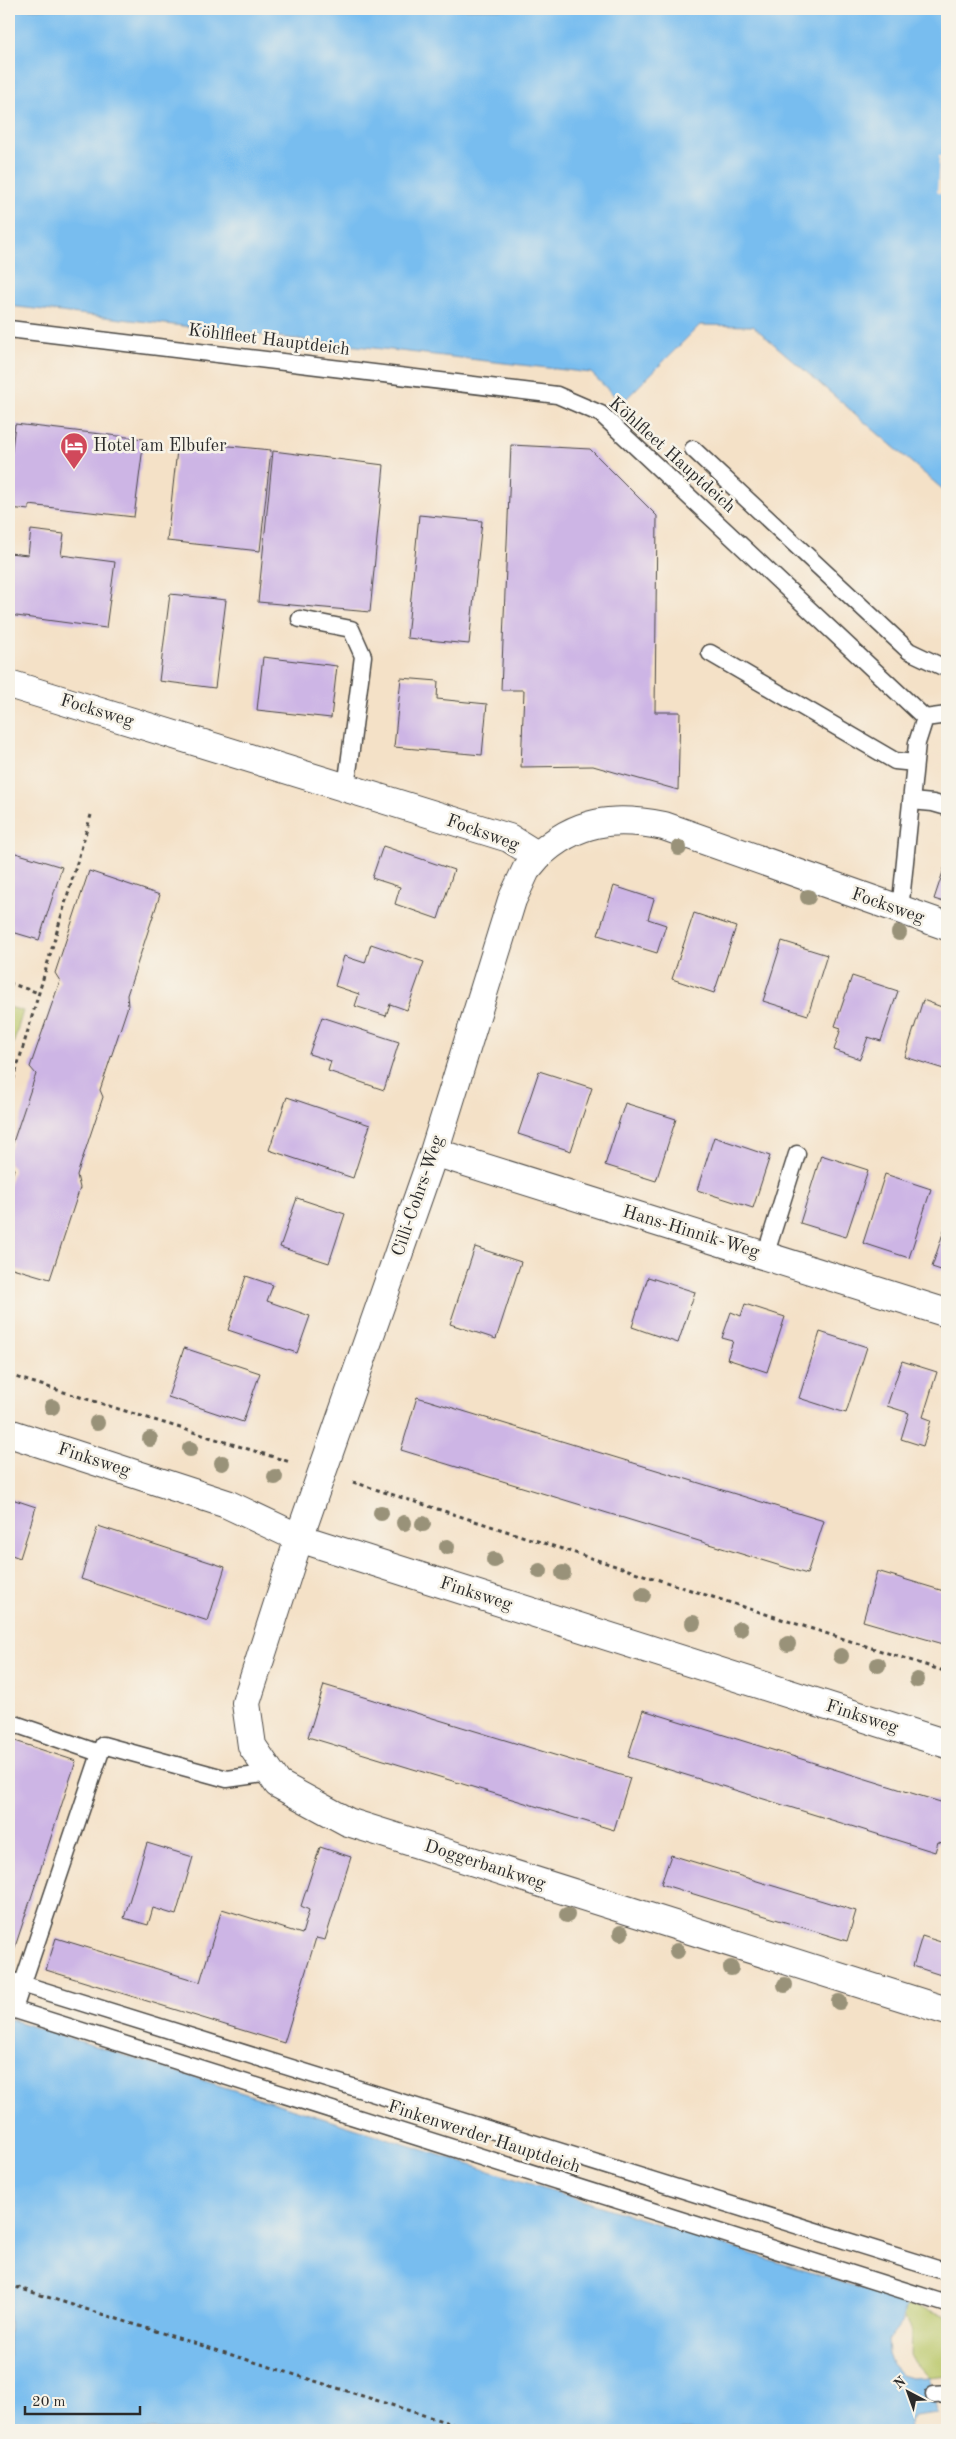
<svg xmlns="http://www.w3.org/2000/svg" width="956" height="2439" viewBox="0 0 956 2439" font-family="'Old Standard TT',serif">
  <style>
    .green { fill: #b9c769; stroke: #72794a }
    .water { fill: #78bdef; stroke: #52748d }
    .pier { fill: #f4e1c7 }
    .building { fill: #cdb5e5 }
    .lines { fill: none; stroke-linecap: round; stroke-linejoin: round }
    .lane-casing { stroke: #494642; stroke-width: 19 }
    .street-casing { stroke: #494642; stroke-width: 30 }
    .path { stroke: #494642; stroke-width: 3; stroke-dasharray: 4 4; stroke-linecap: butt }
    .lane { stroke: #fff; stroke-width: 16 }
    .street { stroke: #fff; stroke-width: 28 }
    .tree { fill: #999279 }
    .labels { text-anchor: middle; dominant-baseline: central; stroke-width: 5; stroke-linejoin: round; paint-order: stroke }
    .street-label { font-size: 18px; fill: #2b2b2b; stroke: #f7f3e8 }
    .poi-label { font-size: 18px; fill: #2b2b2b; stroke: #f7f3e8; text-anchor: start }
  </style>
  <rect width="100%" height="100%" fill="#f7f3e8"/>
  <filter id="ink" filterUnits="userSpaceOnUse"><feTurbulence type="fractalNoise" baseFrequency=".02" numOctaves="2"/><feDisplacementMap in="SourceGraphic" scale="10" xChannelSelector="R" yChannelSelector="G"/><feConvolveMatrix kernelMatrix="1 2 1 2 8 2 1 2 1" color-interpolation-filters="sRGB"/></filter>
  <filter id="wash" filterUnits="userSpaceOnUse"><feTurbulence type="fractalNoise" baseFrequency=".0096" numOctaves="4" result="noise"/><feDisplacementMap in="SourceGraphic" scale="20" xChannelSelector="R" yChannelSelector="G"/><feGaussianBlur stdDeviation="1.12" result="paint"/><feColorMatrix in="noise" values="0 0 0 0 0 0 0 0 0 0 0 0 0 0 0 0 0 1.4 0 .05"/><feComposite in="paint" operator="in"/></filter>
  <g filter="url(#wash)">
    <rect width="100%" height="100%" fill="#f4e1c7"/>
    <path class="green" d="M 9,1007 L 23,1011 L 9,1058 Z
      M 907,2303 L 947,2316 L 947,2375 L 928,2377 L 915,2363 L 910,2354 L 911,2333 L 904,2314 Z"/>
    <path class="water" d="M 9,9 L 947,9 L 947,493 L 753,326 L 700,325 L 622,403 L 591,373 L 9,306 Z
      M 9,2019 L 907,2303 L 902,2322 L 887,2341 L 888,2354 L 892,2365 L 901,2375 L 911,2378 L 928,2377 L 934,2395 L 937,2414 L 914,2417 L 910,2420 L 911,2430 L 9,2430 Z"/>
    <path class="pier" d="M 939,156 L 947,156 L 947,194 L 937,193 Z"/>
    <g id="blocks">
      <path class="building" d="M 15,424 L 144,439 L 134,517 L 29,505 L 29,510 L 9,508 L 9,474 Z
        M 178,441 L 271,450 L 260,551 L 167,541 Z
        M 511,445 L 590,449 L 657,516 L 655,712 L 680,712 L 678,790 L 593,766 L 521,767 L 524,690 L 501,690 Z
        M 273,451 L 384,465 L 370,612 L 258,602 Z
        M 419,515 L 482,521 L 469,644 L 407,638 Z
        M 31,530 L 64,534 L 61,555 L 115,562 L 106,628 L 9,615 L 9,553 L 28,555 Z
        M 170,594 L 226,600 L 215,688 L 159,681 Z
        M 263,657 L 337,666 L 331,718 L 257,710 Z
        M 401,678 L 438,681 L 437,699 L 487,704 L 482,755 L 394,747 Z
        M 383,846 L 454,870 L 438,919 L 395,904 L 400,887 L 372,878 Z
        M 9,851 L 62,867 L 39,940 L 9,931 Z
        M 947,860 L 947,903 L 934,899 Z
        M 89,871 L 160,895 L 127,995 L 128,1006 L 100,1090 L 103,1097 L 77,1175 L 80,1188 L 50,1279 L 9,1267 L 9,1185 L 14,1169 L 9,1164 L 9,1154 L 36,1074 L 30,1067 L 60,981 L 55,973 Z
        M 614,886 L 654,899 L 648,919 L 666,925 L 657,953 L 598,935 Z
        M 694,913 L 736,927 L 714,993 L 672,979 Z
        M 782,941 L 827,955 L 808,1015 L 763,1001 Z
        M 371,944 L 424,962 L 407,1010 L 390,1004 L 386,1016 L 355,1006 L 359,994 L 335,986 L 344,956 L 365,963 Z
        M 852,976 L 898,991 L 881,1041 L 868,1037 L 860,1059 L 834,1050 L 841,1028 L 835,1026 Z
        M 923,1000 L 947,1009 L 947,1070 L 905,1057 Z
        M 322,1017 L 399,1042 L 384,1090 L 328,1071 L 331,1061 L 309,1054 Z
        M 539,1071 L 592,1088 L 571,1151 L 518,1134 Z
        M 287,1097 L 370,1125 L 353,1178 L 269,1150 Z
        M 625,1103 L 676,1119 L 656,1181 L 605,1165 Z
        M 714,1137 L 770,1156 L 753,1208 L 697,1190 Z
        M 821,1155 L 868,1170 L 846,1237 L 800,1223 Z
        M 885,1174 L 931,1189 L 909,1258 L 863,1243 Z
        M 297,1198 L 345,1214 L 329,1263 L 280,1247 Z
        M 947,1221 L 947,1272 L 932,1267 Z
        M 475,1247 L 521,1262 L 496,1339 L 450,1324 Z
        M 246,1276 L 273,1285 L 267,1301 L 310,1316 L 297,1353 L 228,1330 Z
        M 648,1277 L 695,1292 L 678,1343 L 632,1327 Z
        M 745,1304 L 785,1317 L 767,1372 L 727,1359 L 733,1341 L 722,1338 L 731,1312 L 741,1316 Z
        M 820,1332 L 867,1347 L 846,1413 L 799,1398 Z
        M 184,1348 L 260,1373 L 243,1422 L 168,1397 Z
        M 902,1361 L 937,1372 L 923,1417 L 931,1420 L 923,1446 L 901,1439 L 909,1413 L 887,1406 Z
        M 417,1397 L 824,1521 L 807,1574 L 401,1450 Z
        M 9,1498 L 36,1507 L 20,1558 L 9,1554 Z
        M 98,1526 L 225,1567 L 208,1621 L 81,1579 Z
        M 877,1571 L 947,1592 L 947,1645 L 863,1621 Z
        M 324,1685 L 630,1778 L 614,1830 L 308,1737 Z
        M 643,1710 L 947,1804 L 947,1844 L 938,1842 L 935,1852 L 628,1757 Z
        M 9,1739 L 76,1761 L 13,1953 L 9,1952 Z
        M 147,1843 L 193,1857 L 176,1915 L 153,1908 L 148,1925 L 124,1918 Z
        M 320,1847 L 351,1857 L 325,1940 L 316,1938 L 284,2043 L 46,1970 L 56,1938 L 200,1982 L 222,1909 L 302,1934 L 309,1910 L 301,1906 Z
        M 671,1855 L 856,1911 L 847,1941 L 661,1884 Z
        M 922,1936 L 947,1944 L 947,1977 L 913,1966 Z"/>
    </g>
  </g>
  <g filter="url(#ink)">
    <use href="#blocks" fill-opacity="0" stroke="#494642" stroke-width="1"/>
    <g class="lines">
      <g class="lane-casing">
        <path id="lane" d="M 9,329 L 557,395 L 601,414 L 925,718
          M 693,449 L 909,651 L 947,669
          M 300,619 L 351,629 L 363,656 L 346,788
          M 710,653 L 895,761 L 915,763
          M 925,718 L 947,715
          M 911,801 L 933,803 L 947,807
          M 900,911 L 917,743 L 925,718
          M 765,1256 L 797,1154
          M 9,1722 L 99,1753
          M 9,1980 L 947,2272
          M 9,2008 L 947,2304
          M 14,2009 L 103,1745 L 227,1779 L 271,1773
          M 934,2395 L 947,2394"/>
      </g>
      <g class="street-casing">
        <path id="street" d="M 9,684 L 509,838 L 538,856 C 576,820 614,816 664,826 L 947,926
          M 538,856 L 526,870 L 512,900 L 434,1152 L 299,1538 L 246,1703 L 252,1746 L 278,1784 L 348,1822 L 947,2011
          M 434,1152 L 947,1313
          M 9,1433 L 227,1504 L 299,1538 L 947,1744"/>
      </g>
      <path class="path" d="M 946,184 L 947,184
        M 9,983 L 39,993
        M 9,1095 L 91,815
        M 9,1375 L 290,1462
        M 353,1482 L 947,1672
        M 9,2285 L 471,2430"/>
      <use href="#lane" class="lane"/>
      <use href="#street" class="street"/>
    </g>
    <g class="tree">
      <circle cx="679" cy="848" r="8"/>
      <circle cx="808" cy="897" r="8"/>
      <circle cx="899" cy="933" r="8"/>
      <circle cx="52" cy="1407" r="8"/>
      <circle cx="97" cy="1423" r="8"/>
      <circle cx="150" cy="1439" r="8"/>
      <circle cx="190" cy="1449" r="8"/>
      <circle cx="222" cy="1463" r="8"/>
      <circle cx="275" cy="1477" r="8"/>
      <circle cx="381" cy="1513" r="8"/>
      <circle cx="404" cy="1523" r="8"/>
      <circle cx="423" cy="1524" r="8"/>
      <circle cx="447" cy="1547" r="8"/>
      <circle cx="494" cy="1560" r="8"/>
      <circle cx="540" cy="1571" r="8"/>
      <circle cx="563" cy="1573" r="8"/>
      <circle cx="643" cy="1595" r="8"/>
      <circle cx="693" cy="1623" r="8"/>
      <circle cx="740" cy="1629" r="8"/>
      <circle cx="788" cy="1644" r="8"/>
      <circle cx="841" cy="1656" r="8"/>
      <circle cx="878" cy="1665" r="8"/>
      <circle cx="917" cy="1680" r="8"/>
      <circle cx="567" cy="1915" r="8"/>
      <circle cx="621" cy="1933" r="8"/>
      <circle cx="677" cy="1951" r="8"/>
      <circle cx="731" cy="1968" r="8"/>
      <circle cx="785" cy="1985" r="8"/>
      <circle cx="839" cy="2002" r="8"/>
    </g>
  </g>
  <defs>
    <g id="hotel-pin" transform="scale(1.4375)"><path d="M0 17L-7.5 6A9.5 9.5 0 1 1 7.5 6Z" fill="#d1495b" stroke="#f7f3e8"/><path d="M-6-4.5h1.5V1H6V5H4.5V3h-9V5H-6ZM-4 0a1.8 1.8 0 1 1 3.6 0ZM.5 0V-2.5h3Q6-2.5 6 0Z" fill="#fff"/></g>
  </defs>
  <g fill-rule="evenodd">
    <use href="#hotel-pin" x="74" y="446"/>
  </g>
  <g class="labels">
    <g class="street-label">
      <text transform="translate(269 340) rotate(7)">Köhlfleet Hauptdeich</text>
      <text transform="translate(672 455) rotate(42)">Köhlfleet Hauptdeich</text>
      <text transform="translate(97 711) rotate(17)">Focksweg</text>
      <text transform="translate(483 833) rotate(20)">Focksweg</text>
      <text transform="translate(888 906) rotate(19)">Focksweg</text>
      <text transform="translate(418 1196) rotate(-71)">Cilli-Cohrs-Weg</text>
      <text transform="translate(691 1232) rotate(17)">Hans-Hinnik-Weg</text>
      <text transform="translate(94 1460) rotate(18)">Finksweg</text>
      <text transform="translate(476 1594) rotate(18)">Finksweg</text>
      <text transform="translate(862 1717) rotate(18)">Finksweg</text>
      <text transform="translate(485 1865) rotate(18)">Doggerbankweg</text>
      <text transform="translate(484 2137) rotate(18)">Finkenwerder Hauptdeich</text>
    </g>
    <g class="poi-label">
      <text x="93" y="446">Hotel am Elbufer</text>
    </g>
  </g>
  <rect width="956" height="2439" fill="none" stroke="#f7f3e8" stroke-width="30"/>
  <g transform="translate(908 2392) rotate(319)" stroke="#f7f3e8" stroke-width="4" paint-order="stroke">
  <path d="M0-4L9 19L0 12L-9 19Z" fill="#2b2b2b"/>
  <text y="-8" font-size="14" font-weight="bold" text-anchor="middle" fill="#2b2b2b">N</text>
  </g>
  <path d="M25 2406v8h115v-8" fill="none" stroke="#2b2b2b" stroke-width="2.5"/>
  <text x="32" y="2406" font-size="15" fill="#2b2b2b" stroke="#f7f3e8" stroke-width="4" paint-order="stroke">20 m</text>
</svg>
